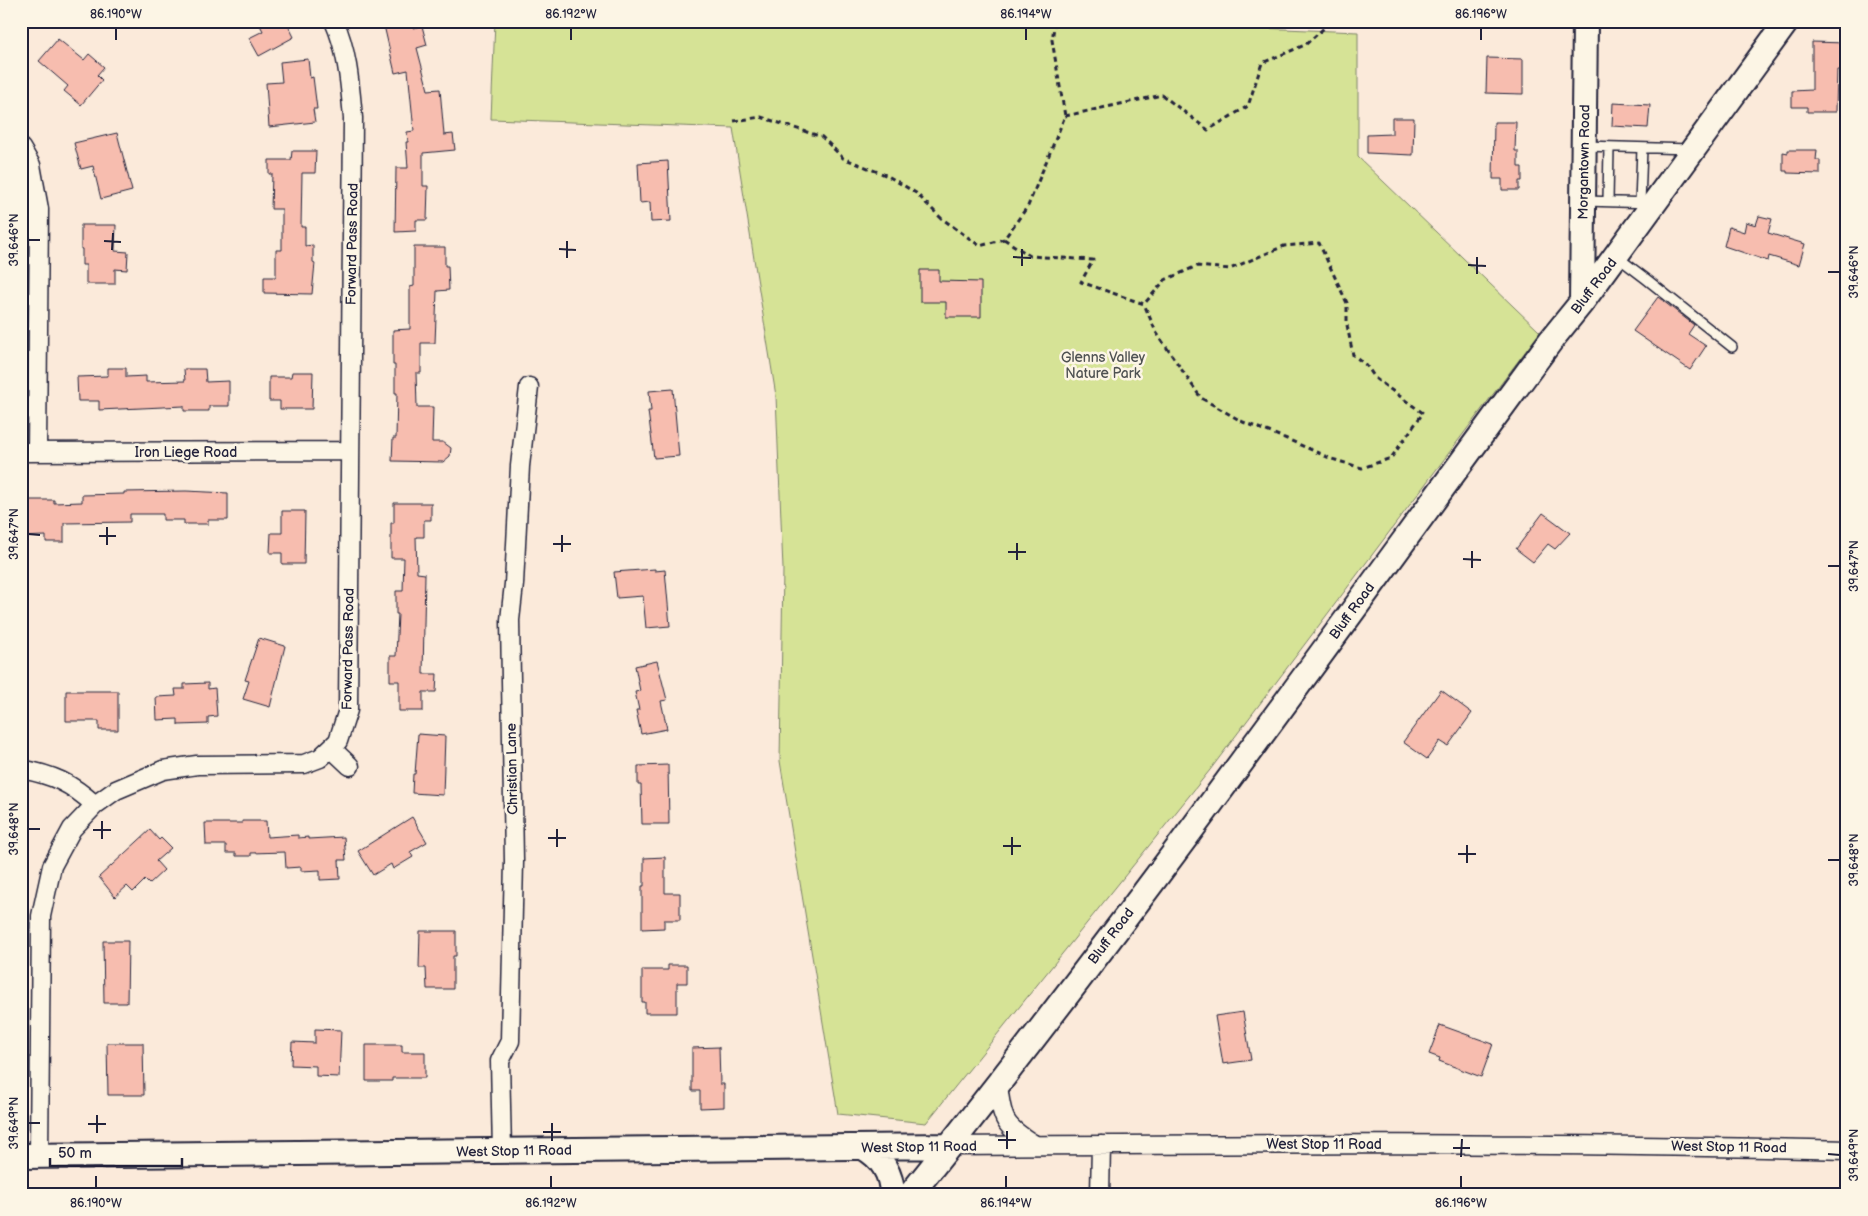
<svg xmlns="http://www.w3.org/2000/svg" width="1868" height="1216" viewBox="0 0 1868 1216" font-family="'Balsamiq Sans',sans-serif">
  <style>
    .green { fill: #d6e396; stroke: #7c8268 }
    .building { fill: #f7bdaf; stroke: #22223b }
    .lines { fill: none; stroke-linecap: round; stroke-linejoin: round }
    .lane-casing { stroke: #22223b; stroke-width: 12 }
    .street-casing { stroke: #22223b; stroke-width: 21 }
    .secondary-casing { stroke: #22223b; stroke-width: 28 }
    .path { stroke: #22223b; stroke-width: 3; stroke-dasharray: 5 4; stroke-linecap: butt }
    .lane { stroke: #fcf5e5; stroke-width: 9 }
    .street { stroke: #fcf5e5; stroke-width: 18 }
    .secondary { stroke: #fcf5e5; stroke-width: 24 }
    .ticks { fill: none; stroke: #22223b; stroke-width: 2 }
    .labels { text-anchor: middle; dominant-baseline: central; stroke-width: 5; stroke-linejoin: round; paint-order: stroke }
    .street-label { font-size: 14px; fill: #22223b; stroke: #fcf5e5 }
    .park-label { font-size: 14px; fill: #4f5252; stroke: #fcf5e5 }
    .neatline { fill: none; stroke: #22223b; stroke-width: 2 }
    .ticks-label { font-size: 12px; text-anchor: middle; fill: #22223b }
  </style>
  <rect width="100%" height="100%" fill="#fbeada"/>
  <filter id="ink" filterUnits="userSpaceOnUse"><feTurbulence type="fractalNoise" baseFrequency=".02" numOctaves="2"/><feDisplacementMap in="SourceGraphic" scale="10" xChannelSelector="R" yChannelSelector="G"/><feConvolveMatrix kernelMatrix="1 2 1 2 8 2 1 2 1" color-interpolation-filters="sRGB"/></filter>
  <g filter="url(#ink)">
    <path class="green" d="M 495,21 L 1184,21 L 1184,25 L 1358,32 L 1358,157 L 1540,332 L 1210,770 L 926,1123 L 838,1114 L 780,761 L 783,569 L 776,396 L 733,128 L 491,119 Z"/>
    <path class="building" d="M 258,21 L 286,21 L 294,37 L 259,56 L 249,38 L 263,31 Z
      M 383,21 L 411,21 L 413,28 L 422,26 L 427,45 L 417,48 L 428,90 L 440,89 L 444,135 L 453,134 L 455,150 L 423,153 L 423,186 L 428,186 L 427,220 L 416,220 L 416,231 L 395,232 L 396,168 L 408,168 L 406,142 L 408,142 L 407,132 L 414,131 L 408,70 L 395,73 Z
      M 58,39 L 84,60 L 89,54 L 104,67 L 97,75 L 102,80 L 81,105 L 64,91 L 68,86 L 39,61 Z
      M 1812,42 L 1846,43 L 1847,45 L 1847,70 L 1837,70 L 1836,112 L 1807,112 L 1807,107 L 1792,107 L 1792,91 L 1812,90 Z
      M 1487,58 L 1523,59 L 1523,94 L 1486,93 Z
      M 308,59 L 310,78 L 313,77 L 317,109 L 313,109 L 315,122 L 269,127 L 266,83 L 282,82 L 280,62 Z
      M 1613,103 L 1650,105 L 1648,128 L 1612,126 Z
      M 1392,118 L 1414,118 L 1413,155 L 1367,153 L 1367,135 L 1392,134 Z
      M 1494,122 L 1516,122 L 1515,151 L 1518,151 L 1518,167 L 1522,167 L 1522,181 L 1519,181 L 1519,190 L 1502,190 L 1502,179 L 1493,179 Z
      M 117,133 L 132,191 L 101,199 L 93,166 L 81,169 L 74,143 Z
      M 1788,150 L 1817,150 L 1816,160 L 1820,160 L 1820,174 L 1787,173 L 1787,171 L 1783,171 L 1783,152 L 1788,153 Z
      M 292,151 L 316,151 L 315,173 L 302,173 L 301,227 L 305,227 L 305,246 L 313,245 L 313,262 L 315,263 L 312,294 L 264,293 L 264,277 L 276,277 L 276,250 L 282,250 L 282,209 L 271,209 L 272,174 L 269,174 L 269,160 L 291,160 Z
      M 668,161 L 671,221 L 651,222 L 650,202 L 640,203 L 638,163 Z
      M 1759,216 L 1772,219 L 1768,233 L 1805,244 L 1799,265 L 1769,256 L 1768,261 L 1724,246 L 1729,227 L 1744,232 L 1746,222 L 1756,225 Z
      M 81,225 L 116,225 L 115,251 L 128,252 L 127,270 L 115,269 L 115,284 L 86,284 L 86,265 L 82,265 L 82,249 L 81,249 Z
      M 414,247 L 445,247 L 445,266 L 448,266 L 449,290 L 437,291 L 435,343 L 421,343 L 421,373 L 416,373 L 417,407 L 433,407 L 432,442 L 443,442 L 451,448 L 450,456 L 443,462 L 392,461 L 393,438 L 396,438 L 397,393 L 395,393 L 395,365 L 393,365 L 393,330 L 410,329 L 410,287 L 414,286 Z
      M 920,270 L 939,270 L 939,281 L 981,282 L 981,317 L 946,317 L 946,302 L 920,302 Z
      M 1658,297 L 1694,325 L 1688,334 L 1706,346 L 1690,370 L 1633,331 Z
      M 108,368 L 126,368 L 126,377 L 146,376 L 146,382 L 185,381 L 184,369 L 205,369 L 206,382 L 229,381 L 229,406 L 209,406 L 209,411 L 184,411 L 184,406 L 99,410 L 99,401 L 78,401 L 77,377 L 108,376 Z
      M 292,372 L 313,372 L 312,409 L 280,409 L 280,401 L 269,401 L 269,377 L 291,377 Z
      M 673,389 L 679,456 L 654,458 L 648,411 L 651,411 L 649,391 Z
      M 186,491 L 228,493 L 228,520 L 208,520 L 208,524 L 184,524 L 184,520 L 163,520 L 163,514 L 130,514 L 130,522 L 64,523 L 64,542 L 46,542 L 46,536 L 21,537 L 21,500 L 54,500 L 54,503 L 82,502 L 82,495 L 124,494 L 124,492 Z
      M 394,503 L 431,503 L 431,520 L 424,520 L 424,537 L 416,537 L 417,573 L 425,574 L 423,674 L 437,674 L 436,692 L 423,692 L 423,711 L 399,711 L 399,681 L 390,681 L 390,656 L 396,656 L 398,614 L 396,614 L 396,591 L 403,591 L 404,558 L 391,558 L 391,523 L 394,523 Z
      M 282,511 L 305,511 L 304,564 L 282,564 L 282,553 L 270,553 L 271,533 L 282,533 Z
      M 1543,513 L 1570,533 L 1555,549 L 1548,544 L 1533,562 L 1516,549 Z
      M 655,569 L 655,571 L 665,570 L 670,626 L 646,628 L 643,596 L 617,598 L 614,572 Z
      M 259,638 L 285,646 L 270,707 L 243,699 L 249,681 L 245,680 Z
      M 657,661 L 667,700 L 661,701 L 667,729 L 641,734 L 636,710 L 639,710 L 635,692 L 640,691 L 635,666 Z
      M 208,683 L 208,689 L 215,688 L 217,716 L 208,717 L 208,724 L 178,725 L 178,719 L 157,720 L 156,697 L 176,696 L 175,689 L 184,689 L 184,684 Z
      M 1441,690 L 1472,713 L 1448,746 L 1440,741 L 1427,759 L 1403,742 Z
      M 66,691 L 118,691 L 118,730 L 99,730 L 99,721 L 66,721 Z
      M 418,734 L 445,736 L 443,795 L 412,793 L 413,774 L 415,774 Z
      M 668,765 L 669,824 L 642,824 L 641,785 L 638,785 L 638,766 Z
      M 412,817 L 427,842 L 410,852 L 413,857 L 393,869 L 391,864 L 373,875 L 358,851 Z
      M 242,821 L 266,821 L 267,837 L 298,835 L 298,838 L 308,837 L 308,839 L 344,837 L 346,860 L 339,860 L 340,879 L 320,880 L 320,870 L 301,871 L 301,867 L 286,868 L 285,852 L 251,853 L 251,856 L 236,856 L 236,853 L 226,853 L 226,845 L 206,845 L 205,823 L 242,823 Z
      M 150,830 L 159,840 L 161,838 L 171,848 L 156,861 L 164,870 L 149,884 L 145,880 L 133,892 L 127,886 L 115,897 L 99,877 Z
      M 665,857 L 665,893 L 680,893 L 680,920 L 664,920 L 664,928 L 642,929 L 642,886 L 644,886 L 644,858 Z
      M 420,931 L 456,931 L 456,956 L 453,956 L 453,989 L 427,989 L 426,968 L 419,968 Z
      M 103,941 L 128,941 L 127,1003 L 104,1003 Z
      M 668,965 L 687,965 L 687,983 L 677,983 L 677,1013 L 645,1013 L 645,1002 L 642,1002 L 642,970 L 668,970 Z
      M 1243,1012 L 1251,1060 L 1223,1064 L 1215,1016 Z
      M 1440,1025 L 1493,1044 L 1481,1077 L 1439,1061 L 1440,1058 L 1429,1054 Z
      M 315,1029 L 341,1030 L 339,1077 L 316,1076 L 316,1066 L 291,1065 L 292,1042 L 315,1043 Z
      M 107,1043 L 143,1043 L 144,1095 L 108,1095 Z
      M 366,1045 L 402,1045 L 402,1052 L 425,1052 L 425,1078 L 392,1078 L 392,1081 L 366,1081 Z
      M 719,1047 L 720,1084 L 724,1084 L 724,1107 L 700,1108 L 700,1091 L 692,1091 L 692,1048 Z"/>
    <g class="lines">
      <g class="lane-casing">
        <path id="lane" d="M 1584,146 L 1691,149
          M 1585,201 L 1652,203
          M 1608,201 L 1609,147
          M 1640,203 L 1642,148
          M 1616,256 L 1645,278 L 1732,347"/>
      </g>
      <g class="street-casing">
        <path id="street" d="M 21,148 L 31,165 L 39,209 L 37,452
          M 21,452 L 350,451
          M 331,748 L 350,766
          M 21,769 C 53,775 71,783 95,805
          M 998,1085 C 1002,1121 1004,1126 1035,1145
          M 949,1146 C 1249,1144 1548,1142 1847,1150
          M 502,1151 L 500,1061 L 510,1041 L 514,861 L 510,620 L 514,584 L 520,466 L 529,387
          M 39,1156 L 41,916 L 52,866 L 72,829 L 95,805 L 116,790 L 163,770 L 197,765 L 304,764 L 320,758 L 338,741 L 348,710 L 353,118 C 350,86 348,52 334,21
          M 1100,1195 L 1101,1145"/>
      </g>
      <g class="secondary-casing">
        <path id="secondary" d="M 1582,302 L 1585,21
          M 863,1147 C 881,1157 892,1174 892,1195
          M 21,1156 L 949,1146
          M 910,1195 C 1134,917 1340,626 1552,339 L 1582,302 L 1787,21"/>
      </g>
      <path class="path" d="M 1065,116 L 1162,95 L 1208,130 L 1248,106 L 1262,63 L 1305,45 L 1332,21
        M 734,121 L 761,117 L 822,137 L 843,158 L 888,176 L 916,193 L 941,218 L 980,246 L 1004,239 L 1028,206 L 1065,116 L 1052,40 L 1055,21
        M 1004,239 L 1030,256 L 1093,260 L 1081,282 L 1144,304 L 1165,280 L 1197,266 L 1230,269 L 1284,246 L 1319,243 L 1347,303 L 1347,325 L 1353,355 L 1366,365 L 1376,379 L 1423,413 L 1391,458 L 1362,468 L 1332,459 L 1287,439 L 1243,422 L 1201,398 L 1156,332 L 1144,304"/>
      <use href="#lane" class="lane"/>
      <use href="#street" class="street"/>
      <use href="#secondary" class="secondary"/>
    </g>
  </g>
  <path class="ticks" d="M 116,40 L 116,28M 571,40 L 571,28M 1026,40 L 1026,28M 1481,40 L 1481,28M 28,240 L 40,240M 104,241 L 121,242M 559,249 L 576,250M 112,250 L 113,233M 1013,257 L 1031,258M 567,258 L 567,241M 1468,265 L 1486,266M 1022,266 L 1022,249M 1828,272 L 1840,272M 1477,274 L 1477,257M 28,534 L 40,535M 99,536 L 116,536M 553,544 L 571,544M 107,545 L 107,527M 562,552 L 562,535M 1008,552 L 1026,552M 1463,559 L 1481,560M 1017,560 L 1017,543M 1828,566 L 1840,566M 1472,568 L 1472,551M 28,829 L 40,829M 93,830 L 111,830M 548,838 L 566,838M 102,839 L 102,821M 1003,846 L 1021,846M 557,847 L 557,829M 1458,854 L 1476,854M 1012,855 L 1012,837M 1828,860 L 1840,860M 1467,863 L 1467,845M 28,1123 L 40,1123M 88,1124 L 106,1124M 543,1132 L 561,1132M 97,1133 L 97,1115M 998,1140 L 1016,1140M 552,1141 L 552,1123M 1453,1148 L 1470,1148M 1007,1149 L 1007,1131M 1828,1154 L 1840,1155M 1461,1157 L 1462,1139M 96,1188 L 96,1176M 551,1188 L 551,1176M 1006,1188 L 1006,1176M 1461,1188 L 1461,1176"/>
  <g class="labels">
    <g class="street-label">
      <text transform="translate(1584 162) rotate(-89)">Morgantown Road</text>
      <text transform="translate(352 244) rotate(-89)">Forward Pass Road</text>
      <text transform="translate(1594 286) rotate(-53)">Bluff Road</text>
      <text x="186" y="452">Iron Liege Road</text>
      <text transform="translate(1352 611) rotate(-54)">Bluff Road</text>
      <text transform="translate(348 649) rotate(-89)">Forward Pass Road</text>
      <text transform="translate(512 769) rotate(-91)">Christian Lane</text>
      <text transform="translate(1111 936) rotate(-53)">Bluff Road</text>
      <text x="1324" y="1144">West Stop 11 Road</text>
      <text transform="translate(919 1147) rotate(-1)">West Stop 11 Road</text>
      <text transform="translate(1729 1147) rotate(1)">West Stop 11 Road</text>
      <text transform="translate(514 1151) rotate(-1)">West Stop 11 Road</text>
    </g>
    <g class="park-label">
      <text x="1103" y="357">Glenns Valley<tspan x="1103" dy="16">Nature Park</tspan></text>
    </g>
  </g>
  <rect width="1868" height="1216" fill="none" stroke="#fcf5e5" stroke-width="55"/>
  <path d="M50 1158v8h132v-8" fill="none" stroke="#22223b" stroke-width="2.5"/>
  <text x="58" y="1158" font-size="15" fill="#22223b" stroke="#fcf5e5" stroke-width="4" paint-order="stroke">50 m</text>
  <rect x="28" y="28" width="1812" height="1160" class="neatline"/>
  <g class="ticks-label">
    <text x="116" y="18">86.190°W</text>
    <text x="571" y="18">86.192°W</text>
    <text x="1026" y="18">86.194°W</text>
    <text x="1481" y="18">86.196°W</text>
    <text transform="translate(14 240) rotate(-90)" y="4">39.646°N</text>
    <text transform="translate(1854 272) rotate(-90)" y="4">39.646°N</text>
    <text transform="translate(14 534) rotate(-90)" y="4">39.647°N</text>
    <text transform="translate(1854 566) rotate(-90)" y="4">39.647°N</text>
    <text transform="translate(14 829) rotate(-90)" y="4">39.648°N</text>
    <text transform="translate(1854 860) rotate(-90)" y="4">39.648°N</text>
    <text transform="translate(14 1123) rotate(-90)" y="4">39.649°N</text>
    <text transform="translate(1854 1155) rotate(-90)" y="4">39.649°N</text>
    <text x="96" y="1207">86.190°W</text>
    <text x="551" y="1207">86.192°W</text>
    <text x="1006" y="1207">86.194°W</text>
    <text x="1461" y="1207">86.196°W</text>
  </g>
</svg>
